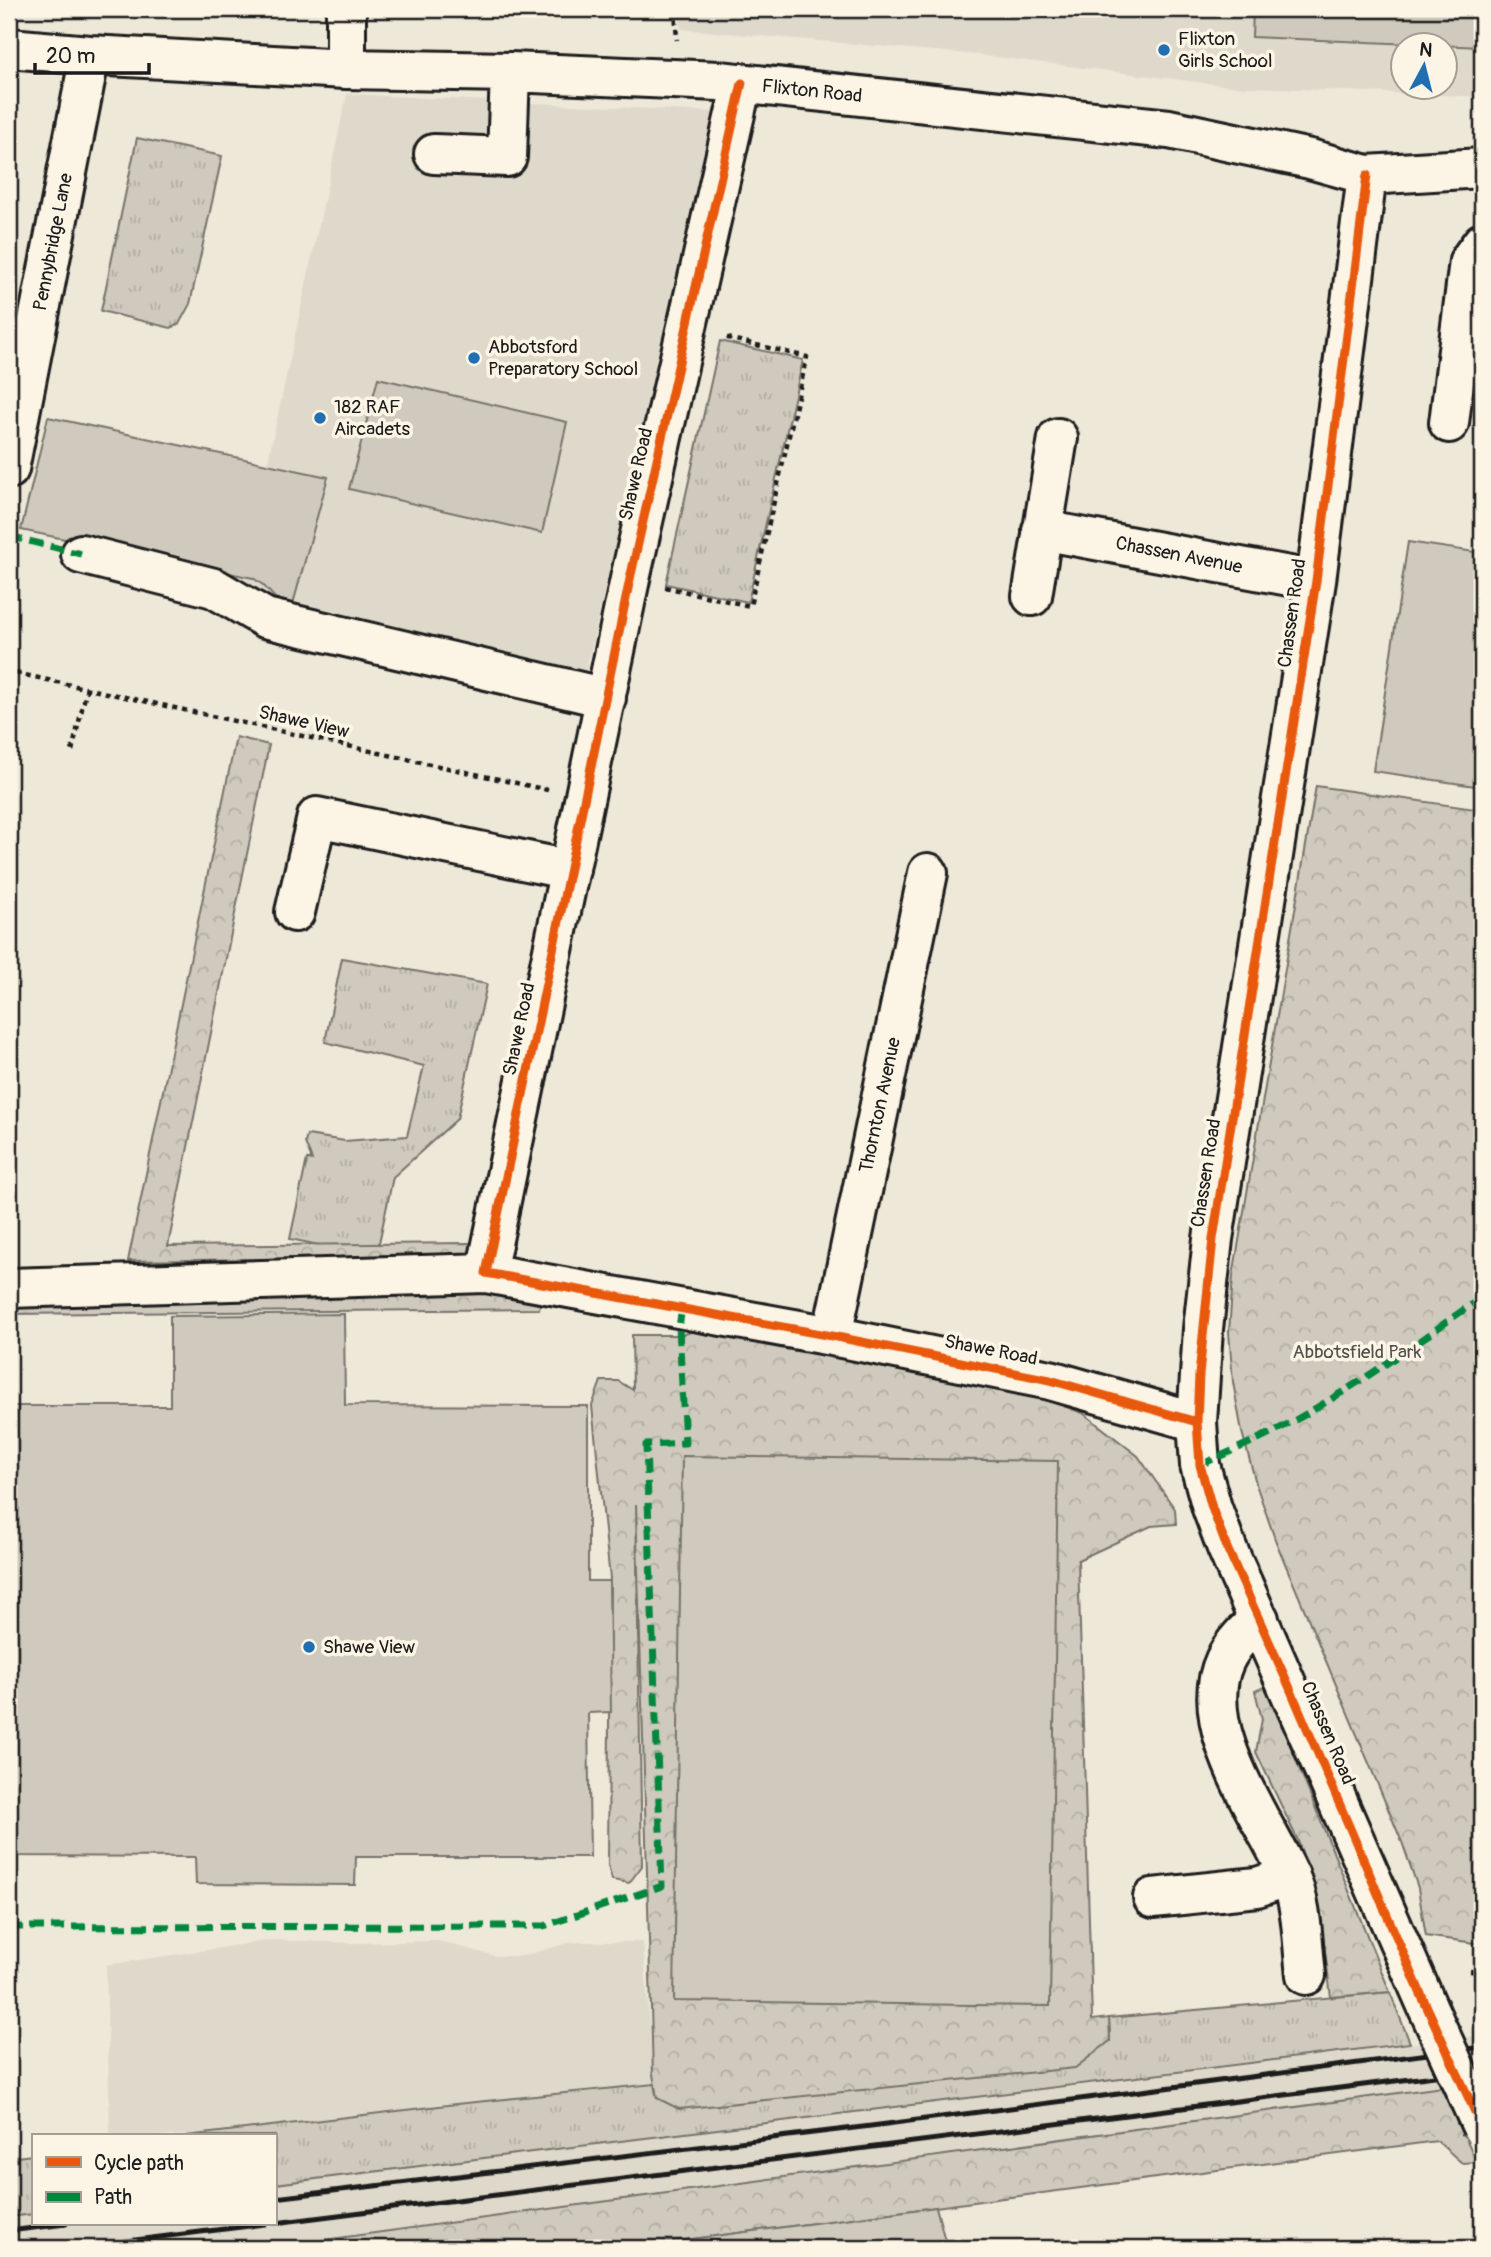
<svg xmlns="http://www.w3.org/2000/svg" width="1491" height="2257" viewBox="0 0 1491 2257" font-family="Pangolin,sans-serif">
  <style>
    .built { fill: #ded9cb; fill-rule: evenodd }
    .grass { fill: url(#grass-tufts); stroke: #76736c; stroke-width: 2 }
    .forest { fill: url(#forest-crowns); stroke: #76736c; stroke-width: 2 }
    .garden { fill: #cfcabd; stroke: #76736c; stroke-width: 2 }
    .lines { fill: none; stroke-linecap: round; stroke-linejoin: round }
    .minor-casing { stroke: #1c1c1c; stroke-width: 44 }
    .path { stroke: #1c1c1c; stroke-width: 4.5; stroke-dasharray: 5 5; stroke-linecap: butt }
    .minor { stroke: #fcf5e5; stroke-width: 38 }
    .rail { stroke: #1c1c1c; stroke-width: 5 }
    .minor-bridge-casing { stroke: #1c1c1c; stroke-width: 44; stroke-linecap: butt }
    .minor-bridge { stroke: #fcf5e5; stroke-width: 38 }
    .quiet { stroke: #00873e; stroke-width: 7; stroke-dasharray: 14 7; stroke-linecap: butt }
    .cycleway-casing { stroke: #fcf5e5; stroke-width: 13 }
    .cycleway { stroke: #e8590c; stroke-width: 9 }
    .poi-dot { fill: #1f6fb2; stroke: #fcf5e5; stroke-width: 2.5 }
    .labels { text-anchor: middle; dominant-baseline: central; stroke-width: 7; stroke-linejoin: round; paint-order: stroke }
    .poi-label { font-size: 19px; fill: #1c1c1c; stroke: #fcf5e5; text-anchor: start }
    .street-label { font-size: 19px; fill: #1c1c1c; stroke: #fcf5e5 }
    .park-label { font-size: 19px; fill: #52504c; stroke: #fcf5e5 }
  </style>
  <defs>
    <pattern id="grass-tufts" width="24" height="20" patternUnits="userSpaceOnUse" patternTransform="scale(1.75)"><rect width="24" height="20" fill="#cfcabd"/><path d="M3 7l-1-3M5 7V3M7 7l1-3M15 17l-1-3M17 17v-4M19 17l1-3" fill="none" stroke="#b1ada2"/></pattern>
    <pattern id="forest-crowns" width="20" height="18" patternUnits="userSpaceOnUse" patternTransform="scale(1.75)"><rect width="20" height="18" fill="#cfcabd"/><path d="M2 6a3 3 0 1 1 6 0M12 15a3 3 0 1 1 6 0" fill="none" stroke="#b1ada2"/></pattern>
  </defs>
  <rect width="100%" height="100%" fill="#eee8d9"/>
  <filter id="ink" filterUnits="userSpaceOnUse"><feTurbulence type="fractalNoise" baseFrequency=".0143" numOctaves="2"/><feDisplacementMap in="SourceGraphic" scale="14" xChannelSelector="R" yChannelSelector="G"/><feConvolveMatrix kernelMatrix="1 2 1 2 8 2 1 2 1" color-interpolation-filters="sRGB"/></filter>
  <g filter="url(#ink)">
    <path class="built" d="M 679,9 L 1482,9 L 1482,97 L 1230,86 L 980,55 L 681,29 ZM 1404,46 L 1446,46 L 1446,88 L 1404,88 Z
      M 347,94 L 713,112 L 583,685 L 237,605 Z
      M 273,1940 L 352,1943 L 438,1941 L 495,1956 L 523,1956 L 571,1942 L 643,1942 L 654,2084 L 456,2104 L 186,2136 L 110,2136 L 106,1965 Z
      M 1482,2035 L 1482,2080 L 1442,2087 L 265,2248 L 9,2248 L 9,2217 L 33,2214 L 33,2224 L 275,2224 L 275,2184 Z"/>
    <path class="grass" d="M 137,138 L 222,156 L 190,304 L 179,324 L 171,328 L 101,311 Z
      M 720,341 L 803,360 L 748,602 L 666,584 Z
      M 342,958 L 487,984 L 457,1119 L 393,1177 L 376,1257 L 290,1239 L 307,1159 L 312,1160 L 305,1143 L 307,1135 L 345,1141 L 407,1136 L 424,1066 L 325,1042 Z
      M 1390,1992 L 1410,2043 L 275,2184 L 275,2136 L 186,2136 L 456,2104 L 654,2084 L 657,2098 L 1110,2041 L 1109,2018 Z
      M 33,2155 L 33,2214 L 9,2217 L 9,2158 Z"/>
    <path class="forest" d="M 236,737 L 269,745 L 168,1246 L 470,1243 L 479,1256 L 128,1261 Z
      M 1316,786 L 1482,810 L 1482,1944 L 1426,1936 L 1418,1888 L 1402,1842 L 1276,1542 L 1257,1487 L 1242,1432 L 1233,1382 L 1229,1332 L 1233,1276 Z
      M 486,1284 L 541,1301 L 539,1309 L 9,1314 L 9,1298 Z
      M 702,1329 L 991,1380 L 1083,1413 L 1138,1456 L 1175,1509 L 1176,1524 L 1151,1526 L 1078,1560 L 1092,2020 L 1109,2018 L 1110,2041 L 1075,2068 L 679,2109 L 657,2098 L 653,2074 L 636,1504 L 642,1866 L 629,1883 L 612,1880 L 608,1865 L 610,1579 L 592,1406 L 601,1381 L 618,1381 L 633,1390 L 632,1335 L 681,1335 Z
      M 1266,1686 L 1390,1992 L 1331,1997 L 1318,1898 L 1298,1841 L 1256,1752 L 1262,1719 L 1255,1691 Z
      M 1442,2087 L 1477,2162 L 1462,2163 L 1437,2141 L 624,2248 L 265,2248 Z"/>
    <path class="garden" d="M 1253,9 L 1482,9 L 1482,47 L 1252,37 Z
      M 378,378 L 567,422 L 542,533 L 349,489 Z
      M 48,417 L 328,477 L 293,604 L 275,598 L 263,585 L 253,578 L 21,530 Z
      M 1408,542 L 1482,553 L 1482,787 L 1373,771 Z
      M 344,1314 L 345,1405 L 588,1406 L 588,1581 L 609,1581 L 611,1712 L 588,1713 L 590,1857 L 356,1857 L 355,1885 L 196,1884 L 195,1857 L 9,1856 L 9,1406 L 170,1406 L 170,1316 Z
      M 682,1456 L 1058,1461 L 1050,2006 L 674,2001 Z
      M 936,2207 L 947,2248 L 624,2248 Z"/>
    <g class="lines">
      <g class="minor-casing">
        <path id="minor" d="M 9,48 L 90,55 L 346,69 L 510,72 L 719,81 L 1169,129 L 1310,159 L 1367,175 L 1482,168
          M 346,69 L 346,9
          M 742,83 L 630,579 L 486,1273 L 832,1336 L 1050,1380 L 1197,1422
          M 434,154 L 507,157 L 510,72
          M 1367,175 L 1316,581 L 1213,1239 L 1203,1329 L 1197,1422 L 1200,1465 L 1212,1508 L 1227,1548 L 1428,2008
          M 1449,423 L 1469,261 L 1482,243
          M 9,469 L 90,55
          M 1042,530 L 1316,581
          M 81,554 L 214,588 L 265,618 L 606,698
          M 1032,596 L 1058,438
          M 295,912 L 317,817 L 570,870
          M 9,1288 L 486,1273
          M 832,1336 L 928,873
          M 1259,1619 C 1246,1631 1233,1643 1225,1660 C 1194,1726 1263,1817 1289,1875 C 1303,1905 1302,1943 1306,1975
          M 1153,1898 L 1257,1887 L 1290,1876"/>
      </g>
      <path class="path" d="M 675,9 L 677,40
        M 665,587 L 750,606 L 807,357 L 723,337
        M 16,673 L 548,790
        M 72,751 L 87,688
        M 1470,1971 L 1482,1972"/>
      <use href="#minor" class="minor"/>
      <path class="rail" d="M 275,2198 L 871,2126 L 1482,2047
        M 275,2223 L 1482,2070
        M 9,2231 L 66,2224
        M 71,2248 L 265,2224"/>
      <g class="minor-bridge-casing">
        <path id="minor-bridge" d="M 1428,2008 L 1482,2127"/>
      </g>
      <use href="#minor-bridge" class="minor-bridge"/>
      <path class="quiet" d="M 9,536 L 81,554
        M 1200,1465 C 1241,1447 1283,1429 1321,1405 C 1377,1372 1429,1334 1482,1297
        M 9,1927 L 544,1926 L 662,1886 L 646,1445 L 685,1443 L 679,1327 L 682,1308"/>
      <g class="cycleway-casing">
        <path id="cycleway" d="M 742,83 L 630,579 L 486,1273 L 832,1336 L 1050,1380 L 1197,1422
          M 1367,175 L 1316,581 L 1213,1239 L 1199,1375 L 1197,1422 L 1200,1465 L 1212,1508 L 1227,1548 L 1289,1686 L 1420,1992 L 1482,2127"/>
      </g>
      <use href="#cycleway" class="cycleway"/>
    </g>
  </g>
  <g class="poi-dot">
    <circle cx="1164" cy="50" r="7"/>
    <circle cx="474" cy="358" r="7"/>
    <circle cx="320" cy="418" r="7"/>
    <circle cx="309" cy="1647" r="7"/>
  </g>
  <g class="labels">
    <g class="poi-label">
      <text x="1178" y="39">Flixton<tspan x="1178" dy="22">Girls School</tspan></text>
      <text x="488" y="347">Abbotsford<tspan x="488" dy="22">Preparatory School</tspan></text>
      <text x="334" y="407">182 RAF<tspan x="334" dy="22">Aircadets</tspan></text>
      <text x="323" y="1647">Shawe View</text>
    </g>
    <g class="street-label">
      <text transform="translate(812 91) rotate(6)">Flixton Road</text>
      <text transform="translate(53 242) rotate(-79)">Pennybridge Lane</text>
      <text transform="translate(636 474) rotate(-77)">Shawe Road</text>
      <text transform="translate(1179 555) rotate(11)">Chassen Avenue</text>
      <text transform="translate(1292 613) rotate(-82)">Chassen Road</text>
      <text transform="translate(304 722) rotate(13)">Shawe View</text>
      <text transform="translate(519 1029) rotate(-78)">Shawe Road</text>
      <text transform="translate(880 1105) rotate(-78)">Thornton Avenue</text>
      <text transform="translate(1206 1173) rotate(-81)">Chassen Road</text>
      <text transform="translate(991 1350) rotate(11)">Shawe Road</text>
      <text transform="translate(1328 1733) rotate(67)">Chassen Road</text>
    </g>
    <g class="park-label">
      <text x="1357" y="1352">Abbotsfield Park</text>
    </g>
  </g>
  <rect width="1491" height="2257" fill="none" stroke="#fcf5e5" stroke-width="35"/>
  <rect x="18" y="18" width="1456" height="2222" fill="none" stroke="#1c1c1c" stroke-width="2.5" filter="url(#ink)"/>
  <rect x="32" y="2134" width="245" height="91" fill="#fcf5e5" stroke="#a29e95" stroke-width="2"/>
  <rect x="46" y="2157" width="35" height="10" fill="#e8590c" stroke="#a29e95" stroke-width="2"/>
  <text x="94" y="2170" font-size="21" fill="#1c1c1c">Cycle path</text>
  <rect x="46" y="2192" width="35" height="10" fill="#00873e" stroke="#a29e95" stroke-width="2"/>
  <text x="94" y="2204" font-size="21" fill="#1c1c1c">Path</text>
  <g transform="translate(1424 66) rotate(7)"><circle r="33" fill="#fcf5e5" stroke="#a29e95" stroke-width="2"/>
  <path d="M0-5L12 26L0 18L-12 26Z" fill="#1f6fb2"/>
  <text y="-10" font-size="19" font-weight="bold" text-anchor="middle" fill="#1c1c1c">N</text>
  </g>
  <path d="M35 63v10h114v-10" fill="none" stroke="#1c1c1c" stroke-width="3.5"/>
  <text x="46" y="63" font-size="21" fill="#1c1c1c" stroke="#fcf5e5" stroke-width="5" paint-order="stroke">20 m</text>
</svg>
